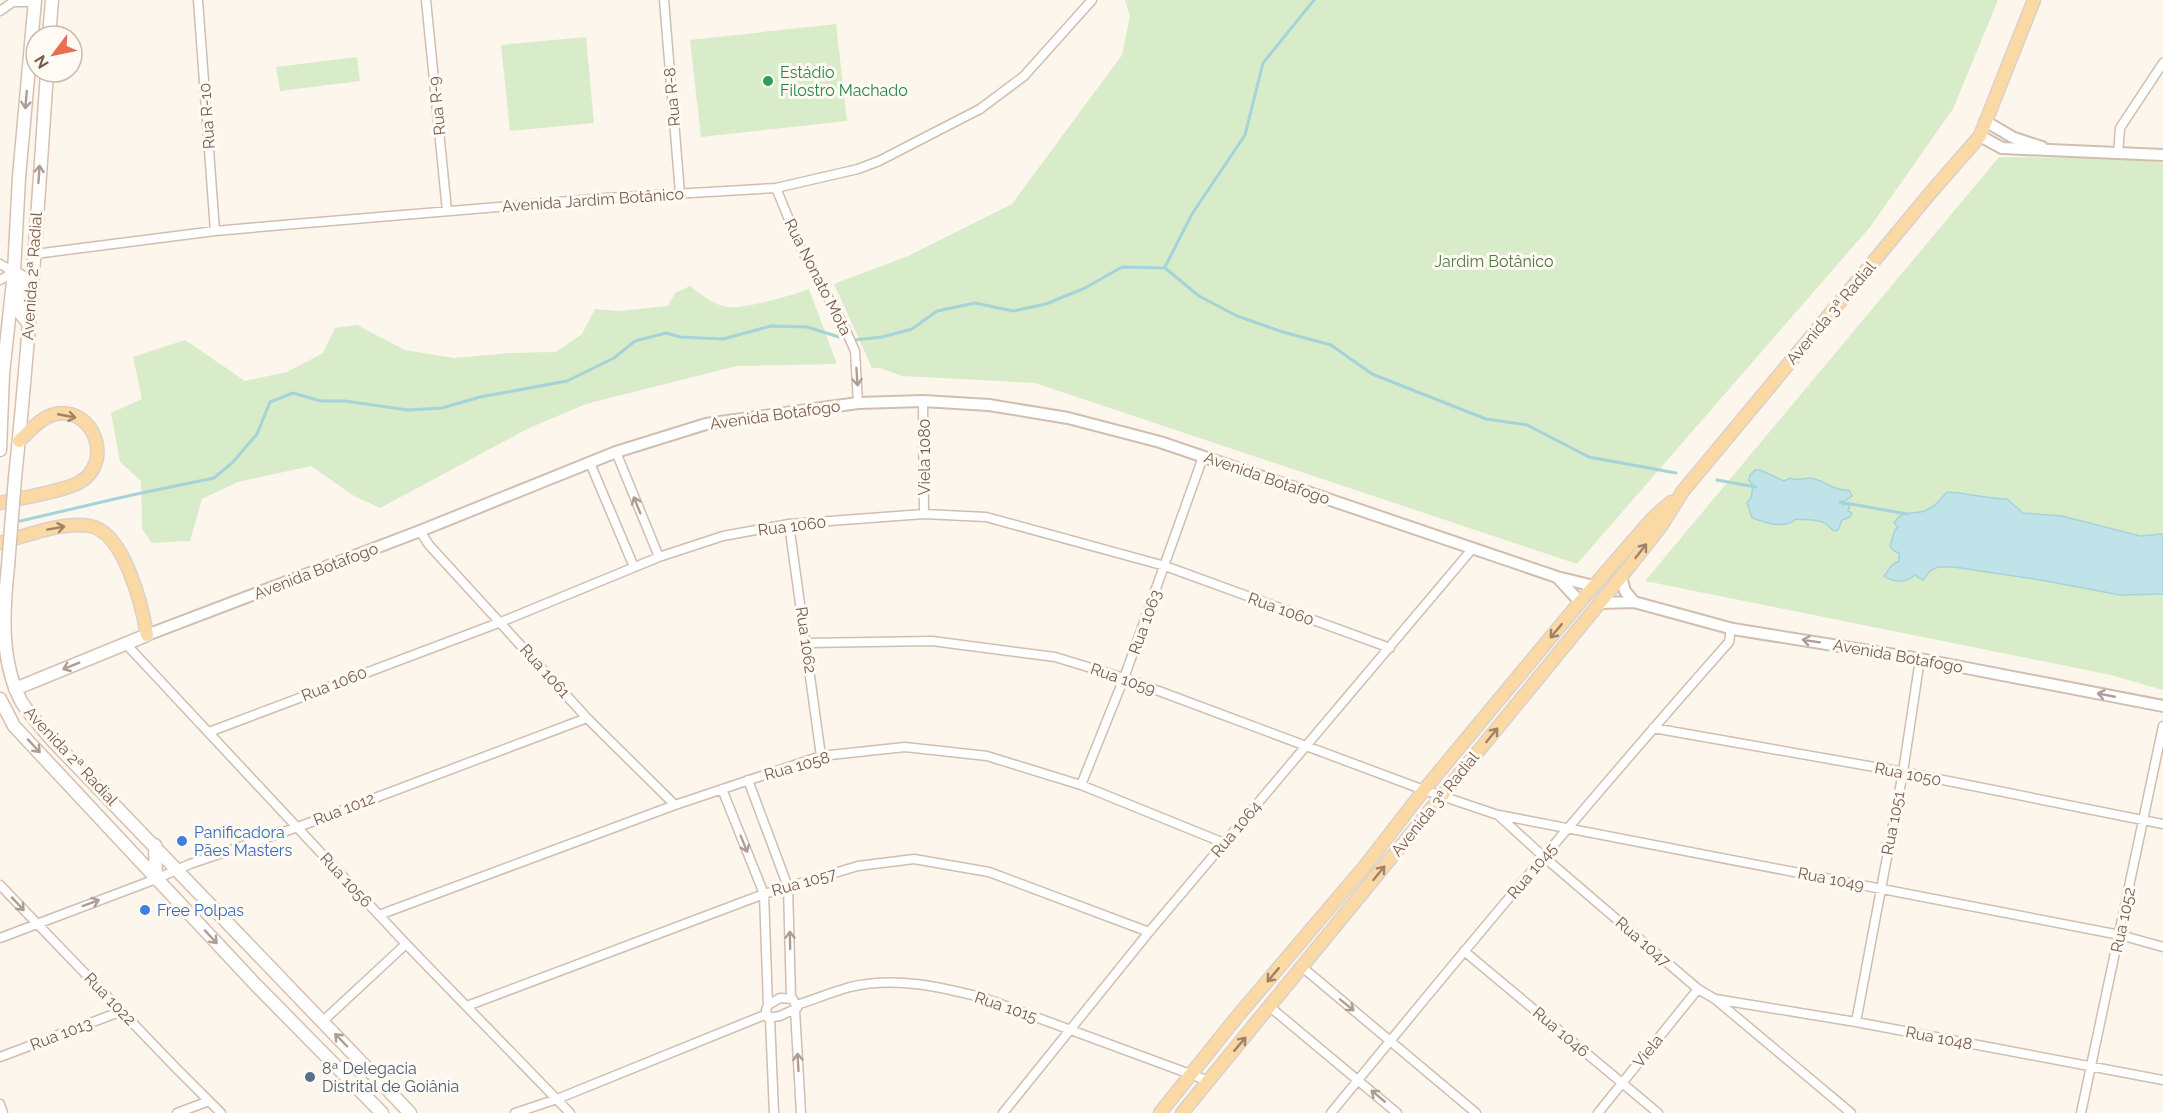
<svg xmlns="http://www.w3.org/2000/svg" width="2163" height="1113" viewBox="0 0 2163 1113" font-family="Raleway,sans-serif">
  <style>
    .green { fill: #d8ecc9 }
    .water { fill: #bfe3e8; stroke: #a5d3da; stroke-width: 1.5 }
    .lines { fill: none; stroke-linecap: round; stroke-linejoin: round }
    .stream { stroke: #a5d3da; stroke-width: 3 }
    .minor-casing { stroke: #d1beb0; stroke-width: 11 }
    .tertiary-casing { stroke: #d1beb0; stroke-width: 14 }
    .secondary-casing { stroke: #d6c0b0; stroke-width: 15 }
    .primary-casing { stroke: #dad1cd; stroke-width: 15 }
    .minor { stroke: #fff; stroke-width: 8 }
    .tertiary { stroke: #fff; stroke-width: 10 }
    .secondary { stroke: #fff; stroke-width: 12 }
    .primary { stroke: #fbd9a5; stroke-width: 12 }
    .secondary-bridge-casing { stroke: #d6c0b0; stroke-width: 15; stroke-linecap: butt }
    .secondary-bridge { stroke: #fff; stroke-width: 12 }
    .oneway { stroke: #af9d94 }
    .oneway2 { stroke: #a18267 }
    .leisure-dot { fill: #2e9e5b; stroke: #fffaf3; stroke-width: 2 }
    .shop-dot { fill: #3f7fe0; stroke: #fffaf3; stroke-width: 2 }
    .service-dot { fill: #5c6f8a; stroke: #fffaf3; stroke-width: 2 }
    .labels { text-anchor: middle; dominant-baseline: central; stroke-width: 6; stroke-linejoin: round; paint-order: stroke }
    .leisure-label { font-size: 16px; fill: #27864d; stroke: #fffaf3; text-anchor: start }
    .street-label { font-size: 16px; fill: #7a5c4d; stroke: #fffaf3 }
    .park-label { font-size: 16px; fill: #537a41; stroke: #fffaf3 }
    .shop-label { font-size: 16px; fill: #366cbe; stroke: #fffaf3; text-anchor: start }
    .service-label { font-size: 16px; fill: #4e5e75; stroke: #fffaf3; text-anchor: start }
  </style>
  <rect width="100%" height="100%" fill="#fdf6ec"/>
  <path class="green" d="M 1125,0 L 1998,0 L 1953,109 L 1870,227 L 1577,564 L 1035,383 L 902,376 L 880,368 L 872,368 L 834,284 L 908,256 L 1012,204 L 1122,55 L 1130,16 Z
    M 836,24 L 847,121 L 701,137 L 690,40 Z
    M 586,37 L 594,123 L 510,131 L 501,45 Z
    M 357,57 L 360,81 L 280,91 L 276,67 Z
    M 1999,157 L 2127,158 L 2163,163 L 2163,690 L 2111,675 L 1645,581 Z
    M 690,286 C 700,294 713,304 726,307 C 741,310 794,295 809,289 L 837,364 L 737,366 L 586,404 L 527,429 L 380,508 L 354,496 L 311,466 L 238,482 L 202,499 L 190,541 L 152,543 L 142,529 L 141,481 L 120,462 L 111,413 L 142,399 L 133,357 L 185,340 L 245,381 L 287,372 L 323,353 L 335,328 L 357,325 L 405,350 L 454,358 L 510,353 L 556,352 L 582,334 L 595,309 L 619,311 L 668,306 L 675,293 Z"/>
  <path class="water" d="M 1755,470 L 1760,470 L 1784,481 L 1790,478 C 1799,482 1807,476 1815,479 C 1827,483 1836,491 1849,490 L 1852,496 L 1843,502 L 1843,505 L 1850,504 L 1848,511 L 1852,513 L 1850,517 L 1842,520 L 1838,530 L 1834,531 C 1831,529 1829,526 1826,524 C 1821,519 1803,520 1796,519 C 1784,530 1765,522 1752,518 L 1747,503 L 1751,498 L 1753,486 L 1749,480 L 1750,475 Z
    M 1947,492 C 1968,493 1987,499 2007,499 L 2023,513 L 2062,516 L 2140,536 L 2163,534 L 2163,594 L 2120,595 L 2041,580 L 1954,567 L 1938,567 L 1930,571 L 1923,580 L 1915,575 C 1906,583 1894,583 1884,576 L 1892,565 L 1899,561 L 1899,553 L 1894,551 L 1890,546 L 1895,530 L 1898,527 L 1894,523 C 1904,508 1910,516 1924,511 C 1934,508 1940,500 1947,492 Z"/>
  <g class="lines">
    <path class="stream" d="M 1165,267 L 1192,214 L 1245,135 L 1263,63 L 1314,0
      M 854,340 L 882,337 L 912,329 L 937,311 L 975,303 L 1013,311 L 1046,304 L 1085,288 L 1122,267 L 1165,268 L 1199,296 L 1237,316 L 1283,332 L 1331,345 L 1372,374 L 1486,419 L 1527,425 L 1589,457 L 1676,473
      M 1717,480 L 1756,487
      M 1840,502 L 1907,514
      M 16,522 L 132,495 L 214,478 L 233,462 L 257,434 L 270,402 L 293,393 L 321,401 L 345,401 L 408,410 L 442,408 L 480,397 L 567,381 L 614,358 L 635,341 L 666,333 L 680,337 L 723,339 L 771,326 L 807,327 L 839,337"/>
    <g class="minor-casing">
      <path id="minor" d="M 198,0 L 215,231
        M 426,0 L 447,211
        M 664,0 L 680,193
        M 0,11 L 13,2 L 35,2
        M 2118,154 L 2120,128 L 2163,63
        M 776,188 L 802,251 L 843,324 L 855,351 L 858,403
        M 35,254 L 215,231 L 283,225 L 605,198 L 776,188 L 858,169 L 879,161 L 980,109 L 1024,76 L 1092,0
        M 0,264 L 14,272
        M 0,280 L 14,272
        M 923,401 L 924,514
        M 616,452 L 659,557
        M 590,463 L 634,567
        M 789,524 L 821,756
        M 420,531 L 429,545 L 587,718 L 675,805
        M 125,643 L 406,944 L 570,1113
        M 807,643 L 932,641 L 1055,657 L 1124,678 L 1424,790 L 1498,815 L 1544,857 L 1698,989 L 1715,999 L 1851,1113
        M 1653,728 L 1903,772 L 2163,824
        M 209,732 L 501,622 L 659,557 L 723,536 L 789,524 L 924,514 L 986,517 L 1165,566 L 1390,648
        M 748,780 L 788,887 L 791,998
        M 1081,785 L 1124,678 L 1203,457
        M 722,789 L 764,894 L 768,1005
        M 1499,815 L 2120,935 L 2163,947
        M 0,885 L 176,1068 L 221,1113
        M 379,915 L 675,805 L 821,756 L 905,747 L 987,756 L 1081,785 L 1224,843
        M 0,938 L 156,879 L 190,864 L 298,827 L 587,718
        M 1464,951 L 1658,1113
        M 1302,967 L 1476,1113
        M 780,998 L 793,999 L 797,1008 L 780,1016 L 768,1018 L 766,1010 L 768,1005 Z
        M 1715,999 L 1856,1022 L 2163,1080
        M 797,1005 C 815,999 832,992 850,987 C 895,976 941,987 984,998 L 1209,1081
        M 467,1006 L 764,894 L 858,866 L 914,859 L 989,872 L 1149,932
        M 1270,1007 L 1397,1113
        M 795,1010 L 801,1113
        M 770,1018 L 774,1113
        M 323,1021 L 406,944
        M 1856,1022 L 1903,772 L 1920,659
        M 0,1057 L 122,1011
        M 0,1104 L 3,1113
        M 177,1113 L 209,1101
        M 515,1113 L 557,1099 L 767,1014
        M 1003,1113 L 1149,932 L 1473,548
        M 1331,1113 C 1461,954 1593,796 1729,642 L 1731,628
        M 1598,1113 L 1698,989
        M 2081,1113 L 2163,726"/>
    </g>
    <g class="tertiary-casing">
      <path id="tertiary" d="M 1985,121 L 2014,138 L 2042,147
        M 1980,136 L 2002,148 L 2163,155
        M 1557,577 L 1580,602
        M 1621,577 L 1625,591 L 1634,602
        M 1599,603 L 1634,602 L 1733,629 L 1920,659 L 2163,706
        M 147,635 L 420,531 L 616,452 L 706,424 L 858,403 L 923,401 L 989,405 L 1068,418 L 1160,442 L 1557,577 L 1594,586"/>
    </g>
    <g class="secondary-casing">
      <path id="secondary" d="M 49,36 L 52,0
        M 14,272 L 23,278 L 21,314 L 28,323
        M 0,450 L 3,374 L 14,272 L 19,177 L 35,0
        M 15,478 C 29,343 38,208 47,72
        M 8,566 C 3,613 0,662 22,703 C 31,716 42,728 52,740 L 410,1113
        M 15,689 L 147,635
        M 0,699 L 14,726 L 255,984 L 382,1113
        M 155,845 L 156,879"/>
    </g>
    <g class="primary-casing">
      <path id="primary" d="M 0,503 C 19,498 66,491 80,482 C 114,462 94,406 55,414 C 40,418 30,431 19,441
        M 0,543 C 26,536 63,521 90,526 C 124,532 142,605 147,635
        M 1160,1113 L 1236,1018 L 1365,866 L 1424,790 L 1580,602 L 1652,519 L 1671,502
        M 1182,1113 L 1621,577 L 1661,526 L 1683,491 L 1932,191 L 1980,136 L 2034,0"/>
    </g>
    <use href="#minor" class="minor"/>
    <use href="#tertiary" class="tertiary"/>
    <use href="#secondary" class="secondary"/>
    <use href="#primary" class="primary"/>
    <g class="secondary-bridge-casing">
      <path id="secondary-bridge" d="M 8,566 L 15,478"/>
    </g>
    <use href="#secondary-bridge" class="secondary-bridge"/>
  </g>
  <defs><path id="oneway-shaft" d="M-6 0H5M1.5-3L5.5 0L1.5 3" fill="none" stroke-width="1.6" stroke-linecap="round" stroke-linejoin="round" transform="scale(1.5)"/></defs>
  <g class="oneway">
    <use href="#oneway-shaft" transform="translate(26 100) rotate(95)"/>
    <use href="#oneway-shaft" transform="translate(39 174) rotate(-86)"/>
    <use href="#oneway-shaft" transform="translate(857 377) rotate(86)"/>
    <use href="#oneway-shaft" transform="translate(637 505) rotate(-112)"/>
    <use href="#oneway-shaft" transform="translate(1811 641) rotate(-171)"/>
    <use href="#oneway-shaft" transform="translate(71 666) rotate(158)"/>
    <use href="#oneway-shaft" transform="translate(2106 695) rotate(-169)"/>
    <use href="#oneway-shaft" transform="translate(34 746) rotate(47)"/>
    <use href="#oneway-shaft" transform="translate(744 844) rotate(68)"/>
    <use href="#oneway-shaft" transform="translate(91 903) rotate(-20)"/>
    <use href="#oneway-shaft" transform="translate(18 904) rotate(47)"/>
    <use href="#oneway-shaft" transform="translate(211 937) rotate(47)"/>
    <use href="#oneway-shaft" transform="translate(790 940) rotate(-91)"/>
    <use href="#oneway-shaft" transform="translate(1347 1005) rotate(39)"/>
    <use href="#oneway-shaft" transform="translate(341 1040) rotate(-134)"/>
    <use href="#oneway-shaft" transform="translate(798 1062) rotate(-93)"/>
    <use href="#oneway-shaft" transform="translate(1378 1096) rotate(-140)"/>
  </g>
  <g class="oneway2">
    <use href="#oneway-shaft" transform="translate(67 416) rotate(11)"/>
    <use href="#oneway-shaft" transform="translate(56 528) rotate(-10)"/>
    <use href="#oneway-shaft" transform="translate(1641 551) rotate(-52)"/>
    <use href="#oneway-shaft" transform="translate(1556 631) rotate(130)"/>
    <use href="#oneway-shaft" transform="translate(1492 735) rotate(-51)"/>
    <use href="#oneway-shaft" transform="translate(1379 873) rotate(-51)"/>
    <use href="#oneway-shaft" transform="translate(1273 975) rotate(130)"/>
    <use href="#oneway-shaft" transform="translate(1240 1044) rotate(-50)"/>
  </g>
  <circle class="leisure-dot" cx="768" cy="81" r="6"/>
  <g class="shop-dot">
    <circle cx="182" cy="841" r="6"/>
    <circle cx="145" cy="910" r="6"/>
  </g>
  <circle class="service-dot" cx="310" cy="1077" r="6"/>
  <g class="labels">
    <g class="leisure-label">
      <text x="780" y="72">Estádio<tspan x="780" dy="18">Filostro Machado</tspan></text>
    </g>
    <g class="street-label">
      <text transform="translate(672 97) rotate(-95)">Rua R-8</text>
      <text transform="translate(437 106) rotate(-96)">Rua R-9</text>
      <text transform="translate(207 116) rotate(-94)">Rua R-10</text>
      <text transform="translate(593 200) rotate(-4)">Avenida Jardim Botânico</text>
      <text transform="translate(32 276) rotate(-86)">Avenida 2ª Radial</text>
      <text transform="translate(818 277) rotate(63)">Rua Nonato Mota</text>
      <text transform="translate(1831 313) rotate(-50)">Avenida 3ª Radial</text>
      <text transform="translate(775 415) rotate(-8)">Avenida Botafogo</text>
      <text transform="translate(924 457) rotate(-90)">Viela 1080</text>
      <text transform="translate(1267 478) rotate(19)">Avenida Botafogo</text>
      <text transform="translate(792 526) rotate(-7)">Rua 1060</text>
      <text transform="translate(316 571) rotate(-21)">Avenida Botafogo</text>
      <text transform="translate(1281 609) rotate(20)">Rua 1060</text>
      <text transform="translate(1145 622) rotate(-70)">Rua 1063</text>
      <text transform="translate(806 640) rotate(82)">Rua 1062</text>
      <text transform="translate(1898 656) rotate(10)">Avenida Botafogo</text>
      <text transform="translate(545 671) rotate(48)">Rua 1061</text>
      <text transform="translate(1123 679) rotate(19)">Rua 1059</text>
      <text transform="translate(334 684) rotate(-21)">Rua 1060</text>
      <text transform="translate(71 756) rotate(47)">Avenida 2ª Radial</text>
      <text transform="translate(797 766) rotate(-16)">Rua 1058</text>
      <text transform="translate(1908 774) rotate(11)">Rua 1050</text>
      <text transform="translate(1435 804) rotate(-51)">Avenida 3ª Radial</text>
      <text transform="translate(344 809) rotate(-21)">Rua 1012</text>
      <text transform="translate(1893 823) rotate(-79)">Rua 1051</text>
      <text transform="translate(1236 829) rotate(-50)">Rua 1064</text>
      <text transform="translate(1532 871) rotate(-50)">Rua 1045</text>
      <text transform="translate(1831 879) rotate(11)">Rua 1049</text>
      <text transform="translate(346 880) rotate(47)">Rua 1056</text>
      <text transform="translate(804 882) rotate(-16)">Rua 1057</text>
      <text transform="translate(2123 920) rotate(-78)">Rua 1052</text>
      <text transform="translate(1643 942) rotate(41)">Rua 1047</text>
      <text transform="translate(110 999) rotate(46)">Rua 1022</text>
      <text transform="translate(1006 1007) rotate(19)">Rua 1015</text>
      <text transform="translate(1561 1032) rotate(40)">Rua 1046</text>
      <text transform="translate(61 1034) rotate(-21)">Rua 1013</text>
      <text transform="translate(1939 1038) rotate(11)">Rua 1048</text>
      <text transform="translate(1648 1051) rotate(-51)">Viela</text>
    </g>
    <g class="park-label">
      <text x="1494" y="261">Jardim Botânico</text>
    </g>
    <g class="shop-label">
      <text x="194" y="832">Panificadora<tspan x="194" dy="18">Pães Masters</tspan></text>
      <text x="157" y="910">Free Polpas</text>
    </g>
    <g class="service-label">
      <text x="322" y="1068">8ª Delegacia<tspan x="322" dy="18">Distrital de Goiânia</tspan></text>
    </g>
  </g>
  <g transform="translate(54 54) rotate(238)"><circle r="28" fill="#fffaf3" stroke="#cabbb1" stroke-width="1.5"/>
  <path d="M0-4.5L10 22L0 15L-10 22Z" fill="#e76f51"/>
  <text y="-9" font-size="16" font-weight="bold" text-anchor="middle" fill="#7a5c4d">N</text>
  </g>
</svg>
